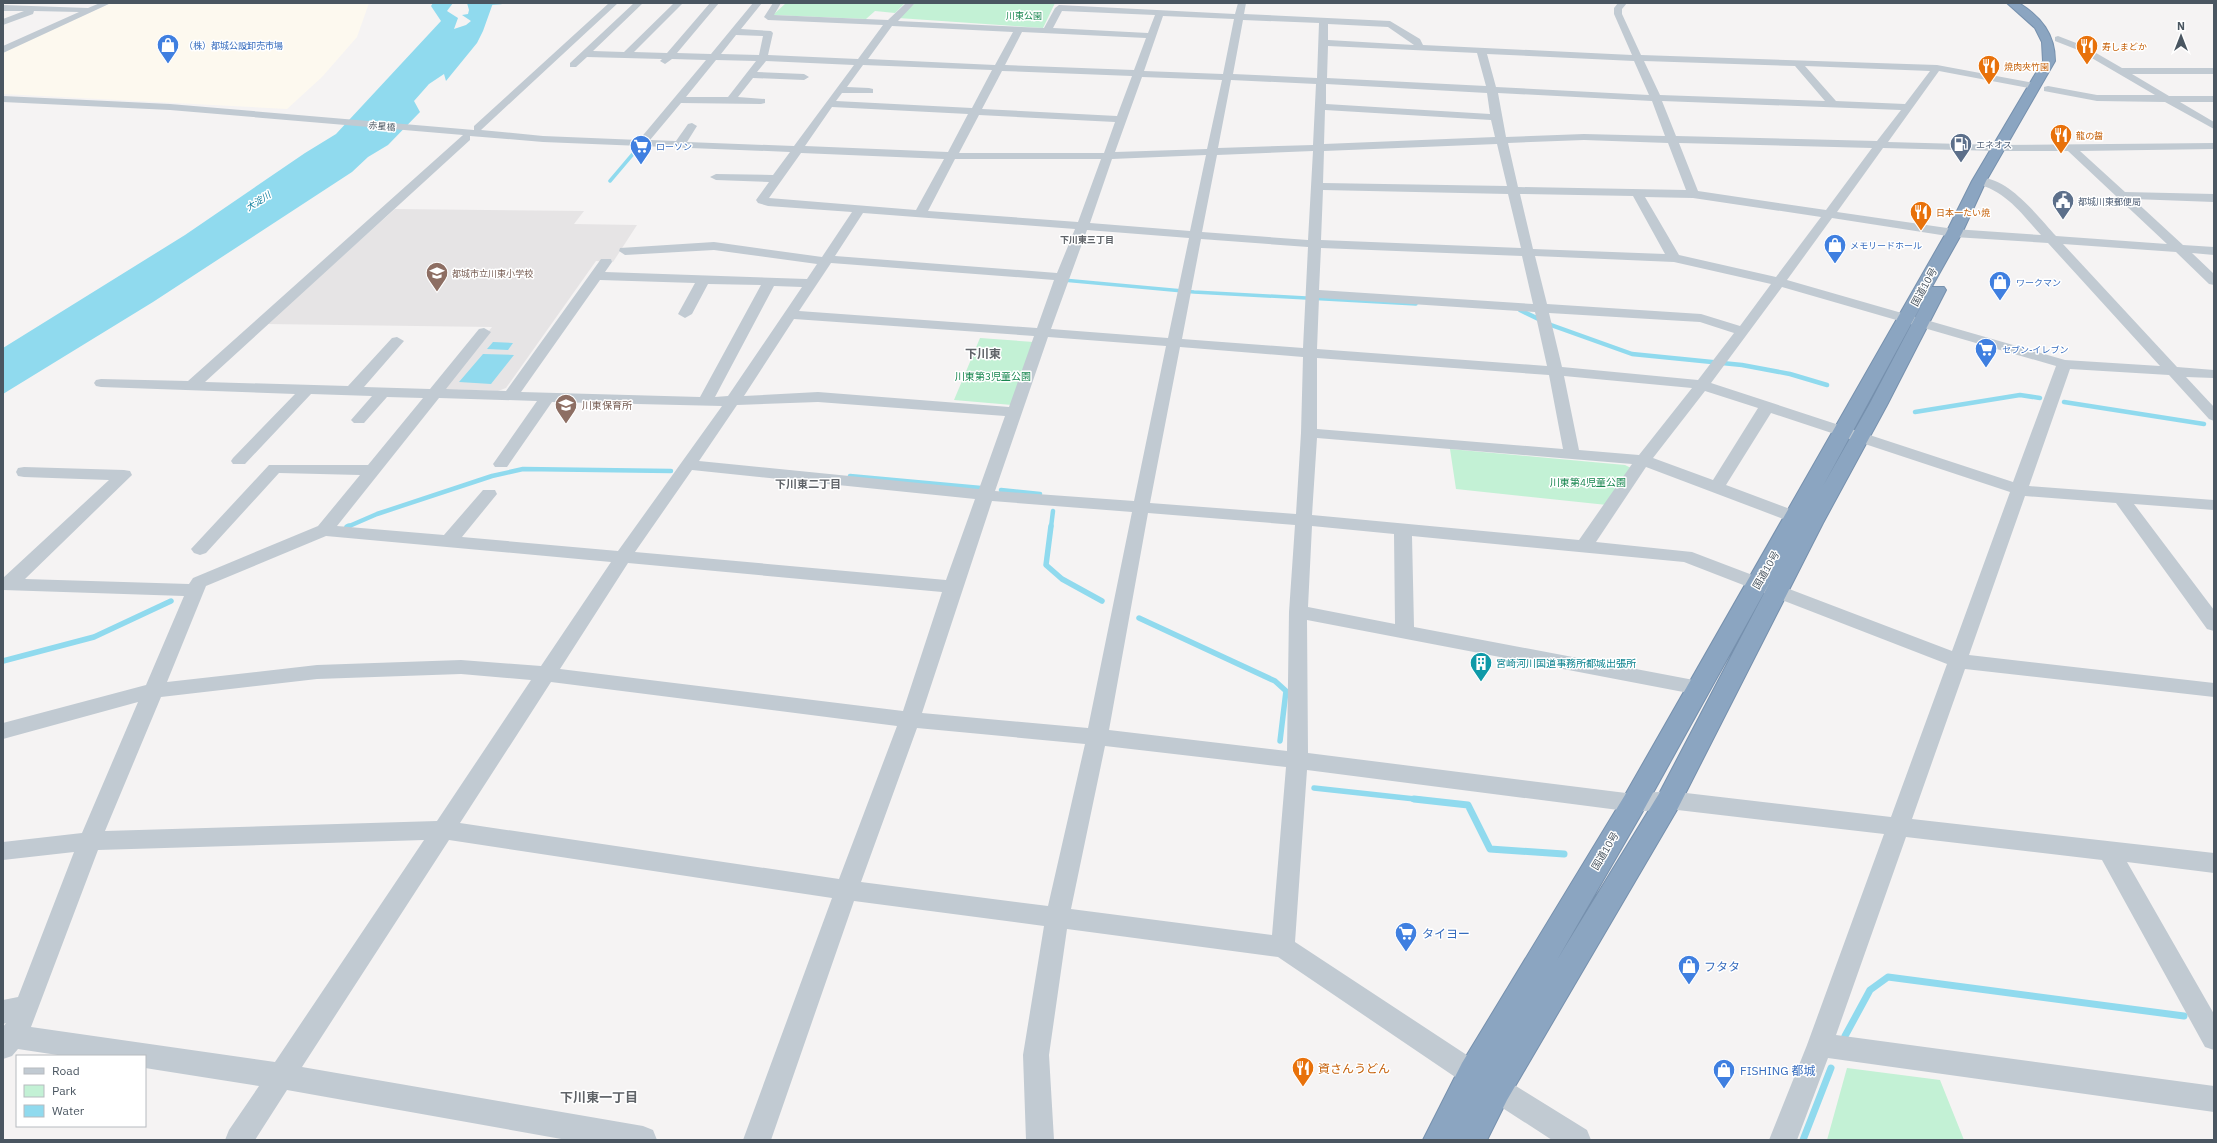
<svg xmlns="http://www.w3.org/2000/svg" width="2217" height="1143" viewBox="0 0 2217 1143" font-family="'IBM Plex Sans','Noto Sans JP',sans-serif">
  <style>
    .commercial { fill: #fdf9ef }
    .education { fill: #e6e4e5 }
    .green { fill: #c3f1d5 }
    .water { fill: #90daee }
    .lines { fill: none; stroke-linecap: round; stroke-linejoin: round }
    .stream-far4 { stroke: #90daee; stroke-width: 2.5 }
    .stream-far3 { stroke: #90daee; stroke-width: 3.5 }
    .stream-far2 { stroke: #90daee; stroke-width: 4.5 }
    .stream-far1 { stroke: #90daee; stroke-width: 5.5 }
    .stream { stroke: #90daee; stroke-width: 7 }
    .highway-casing { stroke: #7690ad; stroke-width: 2 }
    .minor { fill: #c1cad2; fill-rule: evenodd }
    .highway { fill: #8ba5c1; fill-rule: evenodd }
    .labels { text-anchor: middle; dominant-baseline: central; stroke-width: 3; stroke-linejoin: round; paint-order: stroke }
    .far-park-label { font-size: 9px; fill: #17864f; stroke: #fff }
    .far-shop-label { font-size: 9px; fill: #366cbe; stroke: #fff; text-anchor: start }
    .far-food-label { font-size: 9px; fill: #c56008; stroke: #fff; text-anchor: start }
    .far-street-label { font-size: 9px; fill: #4a5661; stroke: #fff }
    .far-service-label { font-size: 9px; fill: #4e5e75; stroke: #fff; text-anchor: start }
    .far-water-label { font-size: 9px; font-style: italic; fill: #0c7c9b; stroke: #fff }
    .far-neighbourhood-label { font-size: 9px; font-weight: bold; fill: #5f6368; stroke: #fff }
    .far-education-label { font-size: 9px; fill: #785e54; stroke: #fff; text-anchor: start }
    .street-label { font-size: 10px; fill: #4a5661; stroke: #fff }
    .park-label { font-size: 10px; fill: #17864f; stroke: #fff }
    .education-label { font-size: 10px; fill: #785e54; stroke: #fff; text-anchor: start }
    .culture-label { font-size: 10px; fill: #0d838f; stroke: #fff; text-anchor: start }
    .neighbourhood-label { font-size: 11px; font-weight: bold; fill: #5f6368; stroke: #fff }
    .quarter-label { font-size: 12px; font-weight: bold; fill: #5f6368; stroke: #fff }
    .near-shop-label { font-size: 12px; fill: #366cbe; stroke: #fff; text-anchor: start }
    .near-food-label { font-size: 12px; fill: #c56008; stroke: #fff; text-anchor: start }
    .near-neighbourhood-label { font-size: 13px; font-weight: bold; fill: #5f6368; stroke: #fff }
  </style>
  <rect width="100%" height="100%" fill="#f5f3f3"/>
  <path class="commercial" d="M 111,3 L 369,3 L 357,37 L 322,77 L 287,109 L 3,94 L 3,52 Z"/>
  <path class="education" d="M 395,209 L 584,211 L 574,224 L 637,225 L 613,262 L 596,261 L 506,388 L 498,391 L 443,389 L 492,327 L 266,324 Z"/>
  <path class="green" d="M 786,3 L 905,3 L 895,13 L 875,11 L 866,19 L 773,15 Z
    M 915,3 L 1055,3 L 1043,28 L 898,18 Z
    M 980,338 L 1034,342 L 1012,405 L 954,400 Z
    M 1450,449 L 1625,465 L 1633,469 L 1607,505 L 1456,489 Z
    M 1847,1068 L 1940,1080 L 1964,1140 L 1827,1140 Z"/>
  <path class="water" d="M 433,3 L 453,3 L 447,11 L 458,18 L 454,29 L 466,25 L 471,21 L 462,15 L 468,14 L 469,10 L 467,3 L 493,3 L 483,31 L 477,43 L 446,81 L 444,74 L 429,84 L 414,101 L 420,112 L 388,145 L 368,157 L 352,172 L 153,302 L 3,394 L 3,348 L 185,235 L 305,153 L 336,134 L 441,21 L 431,6 Z
    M 493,342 L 513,343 L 508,350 L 487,349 Z
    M 483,354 L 514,355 L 491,384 L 459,382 Z"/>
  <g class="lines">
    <path class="stream-far4" d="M 486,4 L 501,3"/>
    <path class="stream-far3" d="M 610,181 L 638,148
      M 1063,280 L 1194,292 L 1416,304"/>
    <path class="stream-far2" d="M 1520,310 L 1551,325 L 1632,354 L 1742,365 L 1790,374 L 1827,385
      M 2064,402 L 2204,424
      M 1915,412 L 2020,395 L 2040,398
      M 850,476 L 981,488
      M 1001,490 L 1040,494
      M 347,527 L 377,514 L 492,476 L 523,469 L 671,471
      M 1051,527 L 1053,511"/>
    <path class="stream-far1" d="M 1051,526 L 1046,565 L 1062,579 L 1102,601
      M 347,527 L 349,526
      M 1139,618 L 1275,681 L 1286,691 L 1280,741
      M 3,661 L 94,637 L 171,601
      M 1314,788 L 1424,800"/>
    <path class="stream" d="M 1414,799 L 1468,805 L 1490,849 L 1564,854
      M 1845,1036 L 1870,990 L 1888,977 L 2184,1016
      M 1803,1140 L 1831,1068"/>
    <g class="highway-casing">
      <path id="highway" d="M 2007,3 L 2019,3 C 2041,17 2055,34 2055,61 L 1986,181 L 1962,233 L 1930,290 L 1932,287 L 1944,287 L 1946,290 L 1887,405 L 1823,523 L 1678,808 L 1507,1100 L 1487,1140 L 1423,1140 L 1462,1063 L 1625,795 L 1946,233 L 1972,181 L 2043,61 L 2042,42 L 2035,28 ZM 1929,291 L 1869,405 L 1823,486 ZM 1771,580 L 1660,792 L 1557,960 L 1643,811 Z"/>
    </g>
    <path class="minor" d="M 100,3 L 111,3 L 3,53 L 3,46 L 79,12 L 34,11 L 33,14 L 3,25 L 3,19 L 24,11 L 3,11 L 3,5 L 88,8 Z
      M 609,3 L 618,3 L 481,130 L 543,136 L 639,140 L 706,60 L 672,59 L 665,64 L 660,61 L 662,59 L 587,57 L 576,67 L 570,67 L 570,63 L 634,3 L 643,3 L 593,51 L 624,52 L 674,3 L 683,3 L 634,52 L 667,53 L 710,3 L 719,3 L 677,53 L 711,54 L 753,3 L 762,3 L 741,29 L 771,31 L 773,33 L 768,55 L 858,59 L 883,25 L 768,20 L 764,17 L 773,3 L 781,3 L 774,15 L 888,20 L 906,3 L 915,3 L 898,21 L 1044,28 L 1055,8 L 1059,5 L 1235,14 L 1238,3 L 1246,3 L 1244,14 L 1390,21 L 1420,39 L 1423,45 L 1632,55 L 1614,14 L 1614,8 L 1618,3 L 1627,3 L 1622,9 L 1622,14 L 1641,55 L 1937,65 L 2034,83 L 2039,86 L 2034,89 L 1939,71 L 1888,142 L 1998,145 L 2214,143 L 2214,149 L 2080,151 L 2125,192 L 2214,194 L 2214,202 L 2133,199 L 2183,245 L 2214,247 L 2214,255 L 2192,253 L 2214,274 L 2214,285 L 2209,284 L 2176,252 L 2063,244 L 2177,367 L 2214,370 L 2214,378 L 2186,377 L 2214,407 L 2214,421 L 2209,419 L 2169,375 L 2070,369 L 2029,486 L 2214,500 L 2214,510 L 2134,504 L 2214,610 L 2214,631 L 2207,629 L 2116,503 L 2025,496 L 1969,655 L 2214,683 L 2214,697 L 1965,669 L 1912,819 L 2214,853 L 2214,873 L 2127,862 L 2214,1014 L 2214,1050 L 2205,1047 L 2102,860 L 1906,837 L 1836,1035 L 2214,1086 L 2214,1112 L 1828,1058 L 1797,1140 L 1769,1140 L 1807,1045 L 1884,834 L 1669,809 L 1634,812 L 1307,770 L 1295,942 L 1482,1065 L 1587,1130 L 1591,1140 L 1552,1140 L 1464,1083 L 1278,957 L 1067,929 L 1049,1055 L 1054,1140 L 1026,1140 L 1023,1055 L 1044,926 L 854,901 L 771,1140 L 743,1140 L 832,898 L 449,840 L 302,1067 L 643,1126 L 653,1130 L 657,1140 L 567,1140 L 287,1090 L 255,1140 L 225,1140 L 229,1130 L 259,1086 L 145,1068 L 145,1056 L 64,1056 L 18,1049 L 12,1056 L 3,1059 L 3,1027 L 6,1023 L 3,1024 L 3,1000 L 18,997 L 74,852 L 3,860 L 3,842 L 82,833 L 138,702 L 3,739 L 3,723 L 146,685 L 184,596 L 3,590 L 3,578 L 109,480 L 24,477 L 18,476 L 16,472 L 18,468 L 24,467 L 124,470 L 130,471 L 132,475 L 25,579 L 189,584 L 193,578 L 318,526 L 360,475 L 279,473 L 206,553 L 200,555 L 194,553 L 191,549 L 269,465 L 368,465 L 423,398 L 387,397 L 364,423 L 354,423 L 351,420 L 372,396 L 311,394 L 245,464 L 233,464 L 231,461 L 233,458 L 295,394 L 101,387 L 96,386 L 94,383 L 96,380 L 101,379 L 188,381 L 463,135 L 170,110 L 3,102 L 3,96 L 170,104 L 474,130 L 474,126 ZM 1062,11 L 1155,15 L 1148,33 L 1053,28 ZM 1163,16 L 1234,19 L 1223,74 L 1144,71 ZM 1243,20 L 1319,23 L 1317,78 L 1233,74 ZM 1328,24 L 1388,27 L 1414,45 L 1328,40 ZM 892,26 L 1013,32 L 995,65 L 868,59 ZM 1022,32 L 1146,38 L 1134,70 L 1005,65 ZM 736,35 L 763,36 L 759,55 L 721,54 ZM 1328,46 L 1477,53 L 1486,86 L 1327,78 ZM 1487,54 L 1634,61 L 1649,95 L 1496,87 ZM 716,60 L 756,61 L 728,97 L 686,97 ZM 766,61 L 854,65 L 794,146 L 687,142 L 697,126 L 692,123 L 688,124 L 676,141 L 650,140 L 681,103 L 761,104 L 765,103 L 765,99 L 738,97 L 753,78 L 804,80 L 809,77 L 804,74 L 757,72 ZM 1644,61 L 1795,66 L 1825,101 L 1660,95 ZM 863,65 L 992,70 L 972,108 L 836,101 L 842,93 L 873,93 L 873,89 L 869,88 L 847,87 ZM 1805,66 L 1930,71 L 1905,104 L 1836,101 ZM 1002,71 L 1132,76 L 1117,116 L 982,109 ZM 1142,77 L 1222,80 L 1207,149 L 1115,152 ZM 1231,80 L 1316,84 L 1313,145 L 1218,148 ZM 1326,84 L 1487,93 L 1490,114 L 1326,104 ZM 1498,93 L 1652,101 L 1665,136 L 1584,134 L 1506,137 ZM 1662,101 L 1901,110 L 1877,141 L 1676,136 ZM 832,107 L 968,114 L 948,152 L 805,146 ZM 1325,110 L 1491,120 L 1495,137 L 1324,144 ZM 979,115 L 1115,122 L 1104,153 L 959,153 ZM 470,136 L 543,142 L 790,152 L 773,175 L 716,174 L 710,177 L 716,180 L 769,182 L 756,200 L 758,203 L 768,206 L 852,212 L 822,257 L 714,242 L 620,248 L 619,251 L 625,255 L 714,250 L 817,264 L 807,279 L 605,272 L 612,262 L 611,259 L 601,259 L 506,391 L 446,389 L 491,332 L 484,328 L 479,329 L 430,389 L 364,387 L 404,341 L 397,337 L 392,338 L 348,386 L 205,382 L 470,140 ZM 1584,140 L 1668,143 L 1686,190 L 1518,187 L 1508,143 ZM 1679,143 L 1872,148 L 1826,210 L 1698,191 ZM 1497,144 L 1507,186 L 1323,183 L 1324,151 ZM 1883,148 L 1998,151 L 2068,151 L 2167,244 L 2056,236 C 2039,218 2004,171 1975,179 L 1973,181 L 1975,183 C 2007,192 2020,212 2041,235 L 1954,229 L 1837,212 ZM 1313,151 L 1308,240 L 1202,232 L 1217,155 ZM 801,153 L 944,159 L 916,210 L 769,198 ZM 1206,155 L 1190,231 L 1090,223 L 1112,159 ZM 955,159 L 1101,159 L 1078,222 L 928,211 ZM 1323,190 L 1508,194 L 1521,248 L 1321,240 ZM 1520,194 L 1633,196 L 1665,254 L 1533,249 ZM 1645,197 L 1693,198 L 1821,217 L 1776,277 L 1679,255 ZM 863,213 L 1075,229 L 1057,273 L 835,256 ZM 1832,218 L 1954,237 L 2048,243 L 2160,366 L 2065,360 L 1787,280 ZM 1087,230 L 1189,238 L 1168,338 L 1051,329 ZM 1201,239 L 1308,247 L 1303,348 L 1182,339 ZM 1321,248 L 1522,256 L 1533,304 L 1319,290 ZM 1535,256 L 1674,262 L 1771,284 L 1740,326 L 1701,314 L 1547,304 ZM 831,263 L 1054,280 L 1037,328 L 799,311 ZM 600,280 L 695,283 L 678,314 L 685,318 L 692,314 L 708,284 L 761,285 L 700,397 L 521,392 ZM 774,286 L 802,287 L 728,396 L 715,397 ZM 1782,287 L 2056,366 L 2013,482 L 1711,383 ZM 1319,298 L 1535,312 L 1547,366 L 1317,349 ZM 1549,313 L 1700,322 L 1734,333 L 1698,380 L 1562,367 ZM 794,319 L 1034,336 L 1009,407 L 818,392 L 744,396 ZM 1048,337 L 1166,346 L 1134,501 L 995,491 ZM 1180,347 L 1303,357 L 1301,433 L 1296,514 L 1150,503 ZM 1317,358 L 1549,375 L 1563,449 L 1317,429 ZM 1564,376 L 1692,388 L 1639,455 L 1579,450 ZM 1705,391 L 1758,408 L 1713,480 L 1653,458 ZM 439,398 L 537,401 L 493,464 L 495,467 L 507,467 L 552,402 L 722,406 L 618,551 L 462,537 L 497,494 L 495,490 L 483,490 L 444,535 L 337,526 ZM 818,402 L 1005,416 L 979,489 L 699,461 L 737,405 ZM 1771,413 L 2010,492 L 1952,651 L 1692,552 L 1596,542 L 1646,467 L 1802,526 L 1808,527 L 1814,526 L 1817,522 L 1814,518 L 1726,485 ZM 1317,438 L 1632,464 L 1579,540 L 1312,515 ZM 692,470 L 975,499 L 946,580 L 635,552 ZM 992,501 L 1132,512 L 1088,728 L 922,713 ZM 1148,513 L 1295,525 L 1289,612 L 1287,751 L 1109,730 ZM 1312,526 L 1394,534 L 1395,624 L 1308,607 ZM 326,536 L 611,562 L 541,666 L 461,660 L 317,665 L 167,682 L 206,586 ZM 1412,536 L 1684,562 L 1947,664 L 1891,817 L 1669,791 L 1634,794 L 1308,753 L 1307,620 L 1699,695 L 1706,693 L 1709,688 L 1706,683 L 1699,681 L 1414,627 ZM 628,563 L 942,592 L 903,711 L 560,669 ZM 461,674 L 531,680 L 437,821 L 105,831 L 161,697 L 317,679 ZM 551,682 L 897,726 L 839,879 L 460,823 ZM 917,728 L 1085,744 L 1048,906 L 861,882 ZM 1105,746 L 1286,767 L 1272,935 L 1071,909 ZM 424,840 L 275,1062 L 31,1027 L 98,850 Z
      M 2058,36 L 2084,46 L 2122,68 L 2214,68 L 2214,74 L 2132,74 L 2169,96 L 2214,96 L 2214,102 L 2180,102 L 2214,122 L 2214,129 L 2165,102 L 2097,101 L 2044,91 L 2044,87 L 2048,86 L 2097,95 L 2155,95 L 2078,50 L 2055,41 L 2055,37 Z"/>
    <use href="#highway" class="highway"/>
  </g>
  <defs>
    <g id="shop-pin" transform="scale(1.15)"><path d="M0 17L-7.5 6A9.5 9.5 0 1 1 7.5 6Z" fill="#3f7fe0" stroke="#fff"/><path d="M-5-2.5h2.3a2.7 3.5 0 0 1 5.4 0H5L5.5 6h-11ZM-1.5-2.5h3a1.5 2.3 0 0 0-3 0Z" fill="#fff"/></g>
    <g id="restaurant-pin" transform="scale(1.15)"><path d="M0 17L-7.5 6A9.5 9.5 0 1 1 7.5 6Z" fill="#e8710a" stroke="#fff"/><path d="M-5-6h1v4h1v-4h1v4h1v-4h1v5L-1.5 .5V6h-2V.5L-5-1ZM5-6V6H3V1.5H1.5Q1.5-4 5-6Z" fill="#fff"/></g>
    <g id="fuel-pin" transform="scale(1.15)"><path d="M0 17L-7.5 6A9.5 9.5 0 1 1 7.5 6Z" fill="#5c6f8a" stroke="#fff"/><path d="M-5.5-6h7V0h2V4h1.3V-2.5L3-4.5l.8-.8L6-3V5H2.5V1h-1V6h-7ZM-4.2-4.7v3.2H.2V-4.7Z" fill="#fff"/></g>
    <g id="supermarket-pin" transform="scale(1.15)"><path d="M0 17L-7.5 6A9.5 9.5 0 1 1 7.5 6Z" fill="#3f7fe0" stroke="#fff"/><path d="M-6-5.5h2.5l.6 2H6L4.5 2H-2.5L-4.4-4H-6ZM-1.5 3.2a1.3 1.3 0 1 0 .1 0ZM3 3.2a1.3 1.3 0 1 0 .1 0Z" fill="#fff"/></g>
    <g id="civic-pin" transform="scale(1.15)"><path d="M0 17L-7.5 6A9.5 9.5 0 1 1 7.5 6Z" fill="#5c6f8a" stroke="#fff"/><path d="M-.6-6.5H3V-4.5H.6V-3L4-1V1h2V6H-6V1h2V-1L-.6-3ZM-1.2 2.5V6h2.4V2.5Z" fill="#fff"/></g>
    <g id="school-pin" transform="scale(1.15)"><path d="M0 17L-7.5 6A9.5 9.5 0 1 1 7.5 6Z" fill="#8d6e63" stroke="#fff"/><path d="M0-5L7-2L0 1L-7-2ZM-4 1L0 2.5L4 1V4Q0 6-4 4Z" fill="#fff"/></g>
    <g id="building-pin" transform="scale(1.15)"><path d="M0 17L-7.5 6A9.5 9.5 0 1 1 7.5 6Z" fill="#0f9aa8" stroke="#fff"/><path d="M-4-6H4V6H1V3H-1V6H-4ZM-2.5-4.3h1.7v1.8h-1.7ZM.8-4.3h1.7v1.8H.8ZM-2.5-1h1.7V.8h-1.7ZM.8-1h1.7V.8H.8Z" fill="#fff"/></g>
  </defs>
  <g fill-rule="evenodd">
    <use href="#shop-pin" x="168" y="45"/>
    <use href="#restaurant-pin" x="2087" y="46"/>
    <use href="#restaurant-pin" x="1989" y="66"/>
    <use href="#restaurant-pin" x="2061" y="135"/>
    <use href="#fuel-pin" x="1961" y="144"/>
    <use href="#supermarket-pin" x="641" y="146"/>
    <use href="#civic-pin" x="2063" y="201"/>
    <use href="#restaurant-pin" x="1921" y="212"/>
    <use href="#shop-pin" x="1835" y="245"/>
    <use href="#school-pin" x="437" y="273"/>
    <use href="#shop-pin" x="2000" y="282"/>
    <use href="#supermarket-pin" x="1986" y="349"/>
    <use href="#school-pin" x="566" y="405"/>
    <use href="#building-pin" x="1481" y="663"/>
    <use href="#supermarket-pin" x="1406" y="933"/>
    <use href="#shop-pin" x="1689" y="966"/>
    <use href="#restaurant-pin" x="1303" y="1068"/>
    <use href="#shop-pin" x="1724" y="1070"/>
  </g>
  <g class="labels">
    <g class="far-park-label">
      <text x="1024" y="15">川東公園</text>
    </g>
    <g class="far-shop-label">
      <text x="184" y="45">（株）都城公設卸売市場</text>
      <text x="656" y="146">ローソン</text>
      <text x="1850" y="245">メモリードホール</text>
      <text x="2016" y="282">ワークマン</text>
      <text x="2002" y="349">セブン-イレブン</text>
    </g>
    <g class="far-food-label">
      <text x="2102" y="46">寿しまどか</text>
      <text x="2004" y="66">焼肉夾竹園</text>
      <text x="2076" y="135">龍の醤</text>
      <text x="1936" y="212">日本一たい焼</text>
    </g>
    <g class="far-street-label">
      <text transform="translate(382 126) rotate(5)">赤星橋</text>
    </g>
    <g class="far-service-label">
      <text x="1976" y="144">エネオス</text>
      <text x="2078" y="201">都城川東郵便局</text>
    </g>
    <g class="far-water-label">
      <text transform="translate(258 201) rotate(-33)">大淀川</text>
    </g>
    <g class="far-neighbourhood-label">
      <text x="1087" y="239">下川東三丁目</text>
    </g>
    <g class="far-education-label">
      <text x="452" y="273">都城市立川東小学校</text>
    </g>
    <g class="street-label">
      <text transform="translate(1924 287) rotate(-61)">国道10号</text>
      <text transform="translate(1766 570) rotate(-60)">国道10号</text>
      <text transform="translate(1605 851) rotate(-59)">国道10号</text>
    </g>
    <g class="park-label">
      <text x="993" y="376">川東第3児童公園</text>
      <text x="1588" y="482">川東第4児童公園</text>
    </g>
    <g class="education-label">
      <text x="582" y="405">川東保育所</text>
    </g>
    <g class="culture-label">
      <text x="1496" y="663">宮崎河川国道事務所都城出張所</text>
    </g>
    <g class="neighbourhood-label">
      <text x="808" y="484">下川東二丁目</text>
    </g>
    <g class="quarter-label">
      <text x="983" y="353">下川東</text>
    </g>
    <g class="near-shop-label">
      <text x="1422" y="933">タイヨー</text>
      <text x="1704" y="966">フタタ</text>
      <text x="1740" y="1070">FISHING 都城</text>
    </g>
    <g class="near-food-label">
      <text x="1318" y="1068">資さんうどん</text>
    </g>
    <g class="near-neighbourhood-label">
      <text x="599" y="1097">下川東一丁目</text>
    </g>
  </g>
  <rect width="2217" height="1143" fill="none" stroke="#4a5661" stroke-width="8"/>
  <rect x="16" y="1055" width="130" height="72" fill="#ffffff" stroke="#b7bbc0"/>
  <rect x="24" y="1068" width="20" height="6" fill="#c1cad2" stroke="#b7bbc0"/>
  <text x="52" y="1075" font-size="12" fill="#4a5661">Road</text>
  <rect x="24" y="1085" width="20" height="12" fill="#c3f1d5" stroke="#b7bbc0"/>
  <text x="52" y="1095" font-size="12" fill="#4a5661">Park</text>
  <rect x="24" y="1105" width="20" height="12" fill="#90daee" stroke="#b7bbc0"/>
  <text x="52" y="1115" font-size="12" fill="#4a5661">Water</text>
  <g transform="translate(2181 36)" stroke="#ffffff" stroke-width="3" paint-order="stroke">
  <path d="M0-3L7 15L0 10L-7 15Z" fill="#4a5661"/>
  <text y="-6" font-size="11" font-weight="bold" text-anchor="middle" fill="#4a5661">N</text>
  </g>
</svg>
